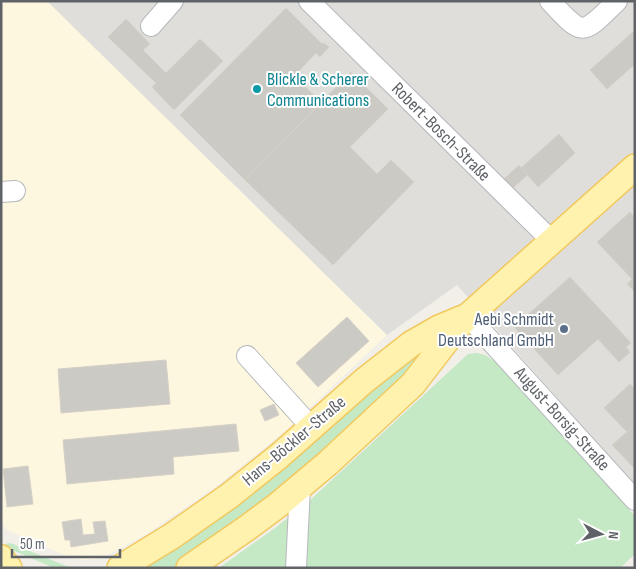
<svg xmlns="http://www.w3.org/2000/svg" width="636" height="569" font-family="'Sofia Sans Condensed',sans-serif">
<rect width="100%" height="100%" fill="#f1efe8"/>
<polygon fill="#fef7e0" points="1,1 47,1 387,335 284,432 218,485 148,533 102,558 86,560 71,558 20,536 6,529 1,523"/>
<polygon fill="#e0deda" points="47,1 635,1 635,485 457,285 387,335"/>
<g fill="#c5e8c5">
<polygon points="434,347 350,434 177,568 133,568 406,353"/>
<polygon points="476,353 485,355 496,362 635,516 635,554 620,568 305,568 307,503 468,354"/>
<polygon points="294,513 291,568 219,568 275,528"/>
<polygon points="8,543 13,544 71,568 54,568 3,546"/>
</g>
<g fill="#cccac5" stroke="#d6d1c6">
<polygon points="286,8 322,44 324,43 329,47 320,57 316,53 294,76 321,102 245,180 180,115"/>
<polygon points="126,19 150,44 143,50 166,73 200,39 223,61 174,110 152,87 156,83 108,37"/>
<polygon points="635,30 635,64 607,89 590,70"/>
<polygon points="351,72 388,109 350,147 377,174 391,160 414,182 333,265 245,180"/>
<polygon points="559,134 575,153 538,187 521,168"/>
<polygon points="519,165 527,175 511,190 502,181"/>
<polygon points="630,212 635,218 635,292 627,284 632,279 597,242"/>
<polygon points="570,277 631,343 626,347 630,352 619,362 598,339 558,375 514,327"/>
<polygon points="347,317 369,341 318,387 296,363"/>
<polygon points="166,360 170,404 61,413 58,369"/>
<polygon points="630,384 635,389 635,425 627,432 604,408"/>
<polygon points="274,404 279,415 265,421 260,410"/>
<polygon points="236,424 239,451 173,457 174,474 67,484 63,440"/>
<polygon points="635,425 635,469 612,445"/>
<polygon points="28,466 33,504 7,507 3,469"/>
<polygon points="81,519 83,535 95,534 93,522 105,521 108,541 71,547 70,540 65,540 62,522"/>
</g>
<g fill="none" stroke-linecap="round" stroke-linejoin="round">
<defs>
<g id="minor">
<polyline points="309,1 552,241"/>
<path d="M 550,1 C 584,38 582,35 617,1"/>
<polyline points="151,26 173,1"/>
<polyline points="1,192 15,191"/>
<polyline points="468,316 635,500"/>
<polyline points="247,356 312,428"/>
<polyline points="296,568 300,487"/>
</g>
<g id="major">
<polyline points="1,558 9,568"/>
<polyline points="120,568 172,536 229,496 279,456 365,380 411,344 439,328 463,318"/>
<polyline points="189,568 247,528 278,505 328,463 413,384 454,331 468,316 635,167"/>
</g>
</defs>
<use href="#minor" stroke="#b5b8bc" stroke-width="22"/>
<use href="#major" stroke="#f2c960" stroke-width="28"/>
<use href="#minor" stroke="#fff" stroke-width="20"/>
<use href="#major" stroke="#fff2af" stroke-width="25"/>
</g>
<circle fill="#0f9aa8" stroke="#fff" stroke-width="2" cx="257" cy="89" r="5"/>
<circle fill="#5c6f8a" stroke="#fff" stroke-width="2" cx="564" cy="329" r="5"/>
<g text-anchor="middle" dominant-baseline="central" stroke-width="4" stroke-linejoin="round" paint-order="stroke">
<g font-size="18" fill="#0d838f" stroke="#fff" text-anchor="start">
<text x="267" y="79">Blickle &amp; Scherer<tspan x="267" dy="21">Communications</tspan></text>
</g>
<g font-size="18" fill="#5f6368" stroke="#fff">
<text transform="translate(441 132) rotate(45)">Robert-Bosch-Straße</text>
<text transform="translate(562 419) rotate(48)">August-Borsig-Straße</text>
<text transform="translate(294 441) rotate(-40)">Hans-Böckler-Straße</text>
</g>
<g font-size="18" fill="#4e5e75" stroke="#fff" text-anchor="end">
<text x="554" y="319">Aebi Schmidt<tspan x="554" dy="21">Deutschland GmbH</tspan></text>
</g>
</g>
<rect width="636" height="569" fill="none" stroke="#5f6368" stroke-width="5"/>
<g transform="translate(601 534) rotate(96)" stroke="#ffffff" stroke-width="4" paint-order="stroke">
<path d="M0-4L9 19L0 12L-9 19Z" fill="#5f6368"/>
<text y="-8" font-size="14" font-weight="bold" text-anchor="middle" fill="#5f6368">N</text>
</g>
<path d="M12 549v8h108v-8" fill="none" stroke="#5f6368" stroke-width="2.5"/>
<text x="20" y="549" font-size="15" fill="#5f6368" stroke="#ffffff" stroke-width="4" paint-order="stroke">50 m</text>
</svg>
